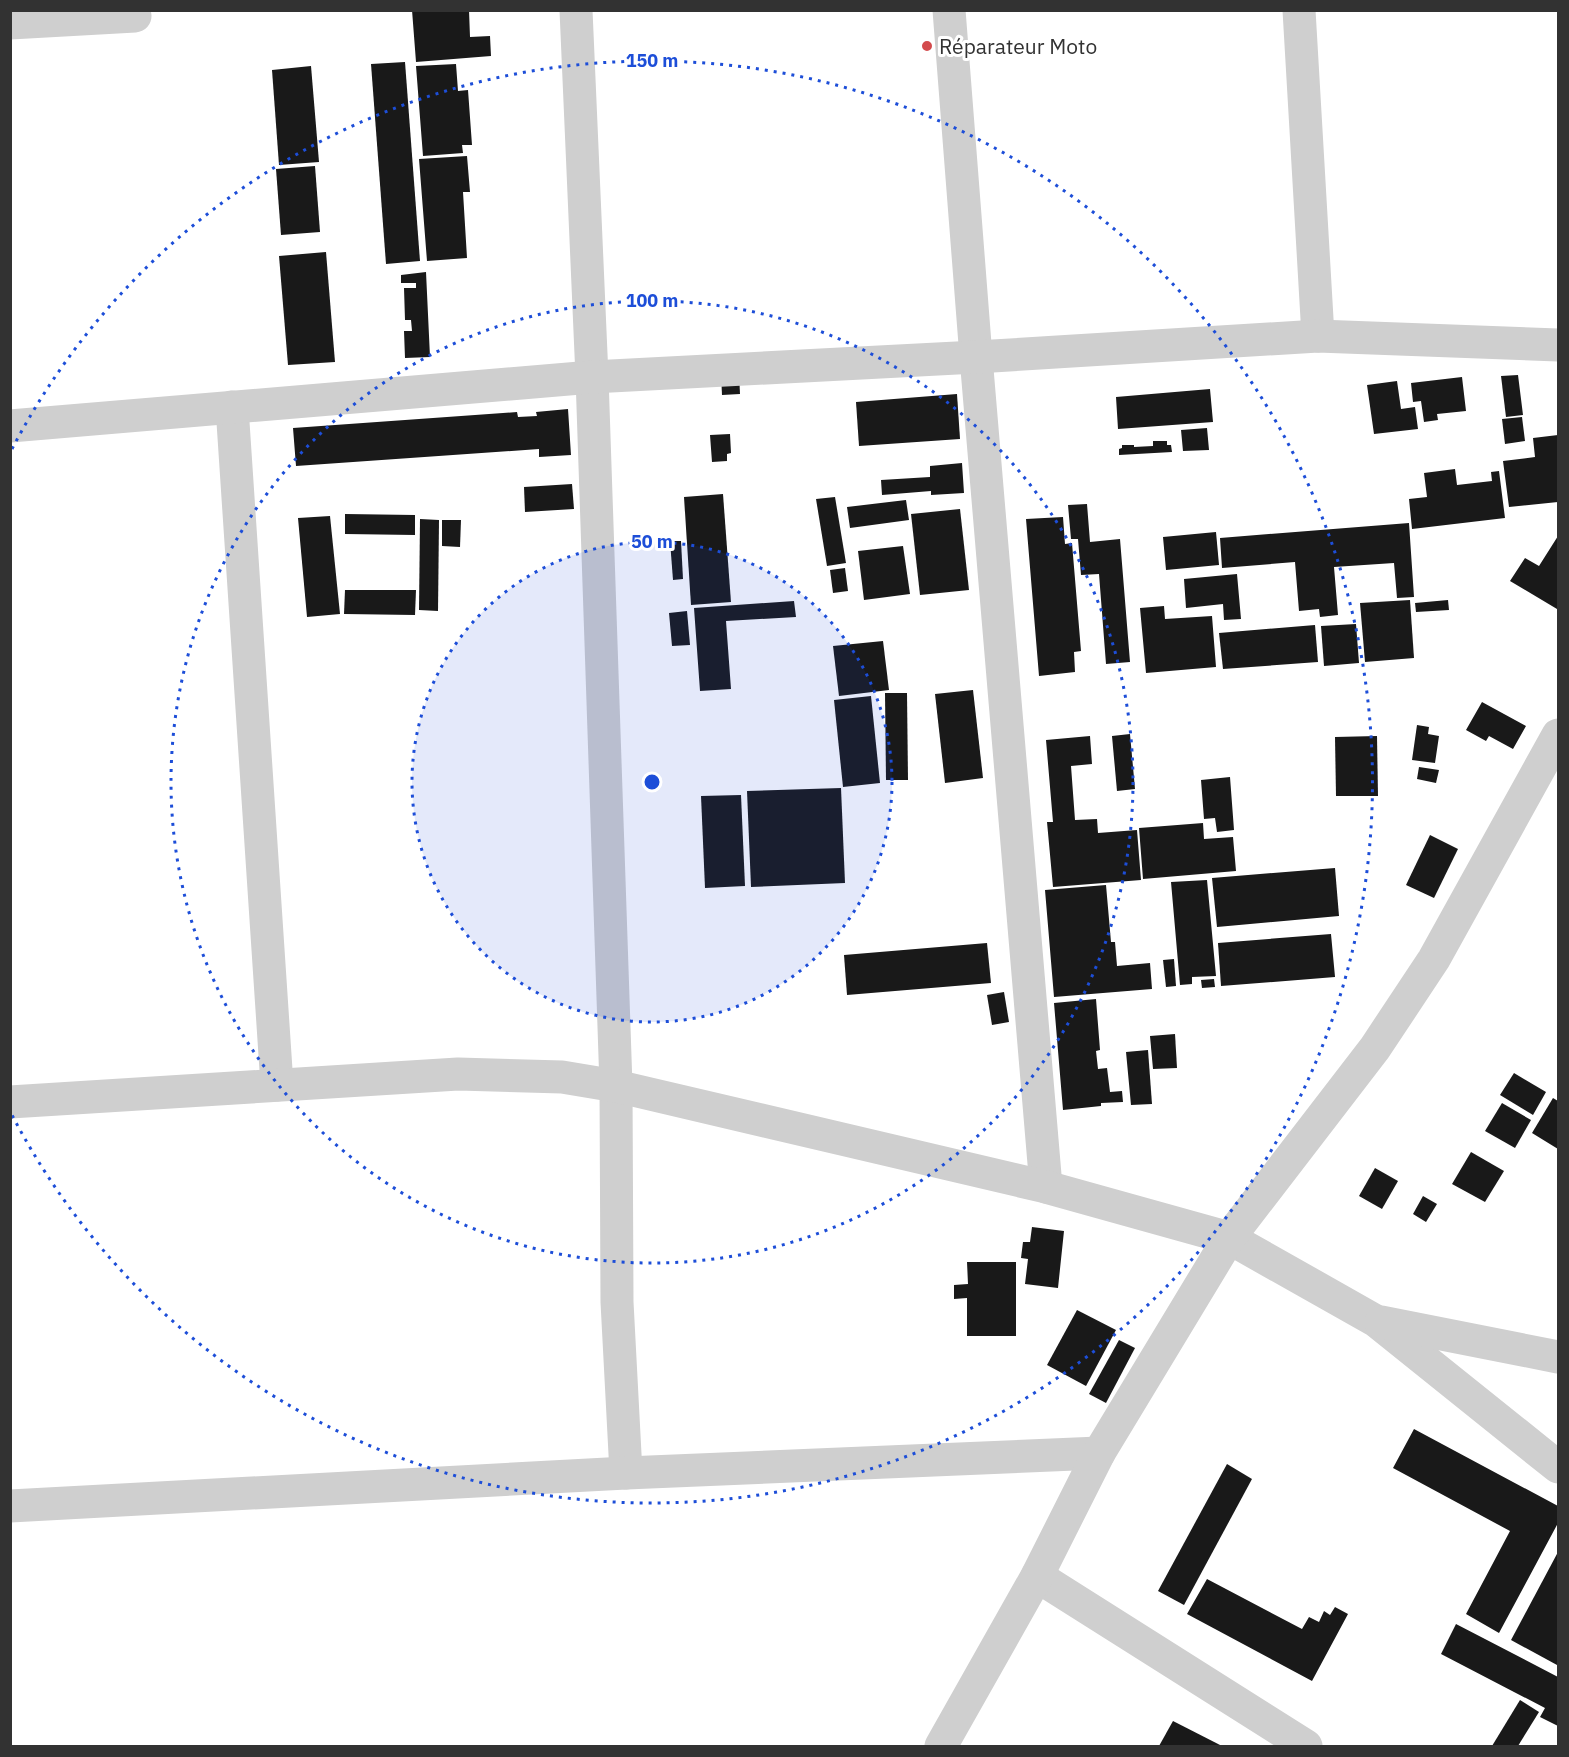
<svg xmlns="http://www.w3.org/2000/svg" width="1569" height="1757" font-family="'IBM Plex Sans',sans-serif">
<rect width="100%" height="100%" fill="#fff"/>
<g fill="#191919">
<polygon points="412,10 469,10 470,37 490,36 491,56 416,62"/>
<polygon points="405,62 420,261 386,264 371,64"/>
<polygon points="456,64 458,91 468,90 472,145 462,145 463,153 423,156 416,66"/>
<polygon points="311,66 319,162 279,165 272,70"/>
<polygon points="467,156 470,192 463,192 467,258 427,261 419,159"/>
<polygon points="315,166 320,232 281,235 276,169"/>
<polygon points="326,252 335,362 288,365 279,256"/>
<polygon points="426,272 430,357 405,358 404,331 412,331 411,320 405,320 404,288 416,288 416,283 401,283 401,275"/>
<polygon points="739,373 740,394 722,395 721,374"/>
<polygon points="1518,375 1523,415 1506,417 1501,376"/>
<polygon points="1462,377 1466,411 1437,414 1438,420 1424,422 1421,401 1413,402 1411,383"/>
<polygon points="1397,381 1401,409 1415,407 1418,429 1374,434 1367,385"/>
<polygon points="1210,389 1213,422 1118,429 1116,397"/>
<polygon points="957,394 960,439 859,446 856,402"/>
<polygon points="568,409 571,455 539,457 539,449 296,466 293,428 517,412 518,417 537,416 536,412"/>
<polygon points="1522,417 1525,441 1505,444 1502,419"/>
<polygon points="1207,428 1209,450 1183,451 1181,430"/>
<polygon points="730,434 731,453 727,454 727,461 712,462 710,435"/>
<polygon points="1558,435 1558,502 1509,507 1503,461 1535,457 1533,438"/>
<polygon points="1153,441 1167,441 1167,445 1171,445 1172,452 1119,455 1119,449 1122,448 1122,445 1134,445 1134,447 1153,446"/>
<polygon points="962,463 964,493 931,495 931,491 882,495 881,480 930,477 930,466"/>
<polygon points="1455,469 1457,485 1492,481 1491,472 1499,471 1505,518 1412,529 1409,499 1427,497 1424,473"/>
<polygon points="572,484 574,509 525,512 524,487"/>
<polygon points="723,494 731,602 691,605 684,497"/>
<polygon points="835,497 846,563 827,566 816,499"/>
<polygon points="906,500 909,520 850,528 847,507"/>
<polygon points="1087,504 1090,542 1120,539 1130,662 1106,664 1099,574 1081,575 1078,539 1071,539 1068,505"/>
<polygon points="960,509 969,590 920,595 911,514"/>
<polygon points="345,514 415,515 415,535 345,534"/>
<polygon points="330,516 340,614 307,617 298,518"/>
<polygon points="1063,517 1065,544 1072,543 1081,651 1074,652 1075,672 1039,676 1026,519"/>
<polygon points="420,519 439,520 438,611 419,610"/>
<polygon points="442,520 461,520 460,547 442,546"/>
<polygon points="1409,523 1414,597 1397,598 1394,563 1334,567 1338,615 1320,617 1319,609 1299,611 1295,562 1222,568 1220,538"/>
<polygon points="1216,532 1219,565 1166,570 1163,537"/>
<polygon points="1558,536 1558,607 1557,609 1510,581 1525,558 1539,566"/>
<polygon points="670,541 681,541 683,579 673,580"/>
<polygon points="903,546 910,594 864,600 858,551"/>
<polygon points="845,568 848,591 833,593 830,570"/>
<polygon points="1237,574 1241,619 1224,620 1223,604 1186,608 1184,579"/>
<polygon points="345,590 416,590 415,615 344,614"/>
<polygon points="1410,600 1414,658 1365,662 1360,603"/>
<polygon points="1448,600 1449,610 1416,612 1415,603"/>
<polygon points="794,601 796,617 726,621 731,689 700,691 694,608"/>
<polygon points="1164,606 1165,619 1212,616 1216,667 1146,673 1140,608"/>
<polygon points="687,611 690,645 672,646 669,613"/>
<polygon points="1356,624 1359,663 1324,666 1321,626"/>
<polygon points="1315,625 1318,662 1223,669 1219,633"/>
<polygon points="883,641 889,690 839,696 833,646"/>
<polygon points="973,690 983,778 945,783 935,694"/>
<polygon points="885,693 907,693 908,780 886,780"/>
<polygon points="871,696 880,783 843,787 834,700"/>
<polygon points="1482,702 1526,726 1513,749 1489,736 1486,741 1466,730"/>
<polygon points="1417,725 1429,727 1428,734 1439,736 1435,763 1412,760"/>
<polygon points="1130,734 1135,789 1117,791 1112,736"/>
<polygon points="1090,736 1092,764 1071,766 1075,820 1097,819 1098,833 1137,830 1141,880 1053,887 1047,822 1053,822 1046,740"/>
<polygon points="1377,736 1378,796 1336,796 1335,737"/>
<polygon points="1419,767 1439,770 1436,783 1417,779"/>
<polygon points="1230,777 1234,830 1217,832 1215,818 1204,819 1201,780"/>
<polygon points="841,788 845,883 751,887 747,791"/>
<polygon points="741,795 745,886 705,888 701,796"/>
<polygon points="1203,823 1204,839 1233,837 1236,871 1143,879 1139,828"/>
<polygon points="1430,835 1458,849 1434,898 1406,885"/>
<polygon points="1335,868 1339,916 1217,927 1212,878"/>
<polygon points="1207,880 1216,976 1192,977 1192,984 1180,985 1171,882"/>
<polygon points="1106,885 1111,942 1115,942 1117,966 1150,963 1152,989 1054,997 1045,890"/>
<polygon points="1331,934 1335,977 1221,986 1218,943"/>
<polygon points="987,943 991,983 847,995 844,955"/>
<polygon points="1174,959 1176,986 1166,987 1163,960"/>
<polygon points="1214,979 1215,987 1202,988 1201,980"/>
<polygon points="1004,992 1009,1022 992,1025 987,995"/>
<polygon points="1096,999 1100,1050 1096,1051 1098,1069 1107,1068 1110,1092 1122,1091 1123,1102 1101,1103 1101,1106 1063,1110 1054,1003"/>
<polygon points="1175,1034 1177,1068 1153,1069 1150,1036"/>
<polygon points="1148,1050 1152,1104 1131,1105 1126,1052"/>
<polygon points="1514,1073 1546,1092 1533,1115 1500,1095"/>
<polygon points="1553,1098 1558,1101 1558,1149 1532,1133"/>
<polygon points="1502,1103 1531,1120 1515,1148 1485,1131"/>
<polygon points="1471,1152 1504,1171 1485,1202 1452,1184"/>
<polygon points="1375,1168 1398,1181 1382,1209 1359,1196"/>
<polygon points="1423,1196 1437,1204 1426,1222 1413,1214"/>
<polygon points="1032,1227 1064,1231 1058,1288 1025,1284 1028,1259 1021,1258 1023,1242 1030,1242"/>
<polygon points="967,1262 1016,1262 1016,1336 967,1336 967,1298 954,1299 954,1285 968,1284"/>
<polygon points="1077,1310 1116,1330 1086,1386 1047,1365"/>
<polygon points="1119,1340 1135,1348 1106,1403 1089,1394"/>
<polygon points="1414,1429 1558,1506 1558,1523 1499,1633 1466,1614 1510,1531 1393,1468"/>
<polygon points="1227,1464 1252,1479 1184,1605 1158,1591"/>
<polygon points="1558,1552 1558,1663 1557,1665 1511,1640"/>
<polygon points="1207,1579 1302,1629 1309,1617 1319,1622 1324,1611 1330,1615 1335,1607 1348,1614 1312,1681 1187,1614"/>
<polygon points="1456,1624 1558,1677 1558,1726 1540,1717 1545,1708 1441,1654"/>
<polygon points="1520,1700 1539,1712 1518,1746 1492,1746"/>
<polygon points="1173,1721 1222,1746 1159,1746"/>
</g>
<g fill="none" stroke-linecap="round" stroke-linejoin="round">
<g stroke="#cfcfcf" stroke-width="33">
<polyline points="576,10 592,377 616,1086 617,1302 626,1473"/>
<polyline points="949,10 976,357 1046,1187"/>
<polyline points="1299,10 1318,336"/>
<polyline points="10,23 135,16"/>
<polyline points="232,407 277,1085"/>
<polyline points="10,426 592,377 976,357 1318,336 1558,345"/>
<polyline points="10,1102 458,1074 562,1077 616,1086 1046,1187 1229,1238 1376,1321 1558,1467"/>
<polyline points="1381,1322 1558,1357"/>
<polyline points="10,1506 626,1473 1099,1453"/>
<polyline points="1037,1576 1306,1746"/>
<polyline points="941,1746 1037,1576 1099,1453 1229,1238 1375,1048 1434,959 1558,735"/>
</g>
</g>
<circle cx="652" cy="782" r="240" fill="#1d4ed8" fill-opacity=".12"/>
<g fill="none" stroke="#1d4ed8" stroke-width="3" stroke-dasharray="3 6">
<circle cx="652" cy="782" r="240"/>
<circle cx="652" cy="782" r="481"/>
<path d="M12 449A721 721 0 1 1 12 1115"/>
</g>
<circle fill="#d34a4c" stroke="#fff" stroke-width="2" cx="927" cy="46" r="6"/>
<g text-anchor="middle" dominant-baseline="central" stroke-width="6" stroke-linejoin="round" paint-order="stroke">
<g font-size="21" fill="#323232" stroke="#fff" text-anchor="start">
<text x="939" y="46">Réparateur Moto</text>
</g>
</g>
<circle cx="652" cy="782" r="9" fill="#1d4ed8" stroke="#fff" stroke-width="3"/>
<g font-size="18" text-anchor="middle" font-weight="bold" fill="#1d4ed8" stroke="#fff" stroke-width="6" stroke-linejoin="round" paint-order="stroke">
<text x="652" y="67">150 m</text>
<text x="652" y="307">100 m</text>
<text x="652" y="548">50 m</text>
</g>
<rect width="1569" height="1757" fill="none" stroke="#323232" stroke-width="24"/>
</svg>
